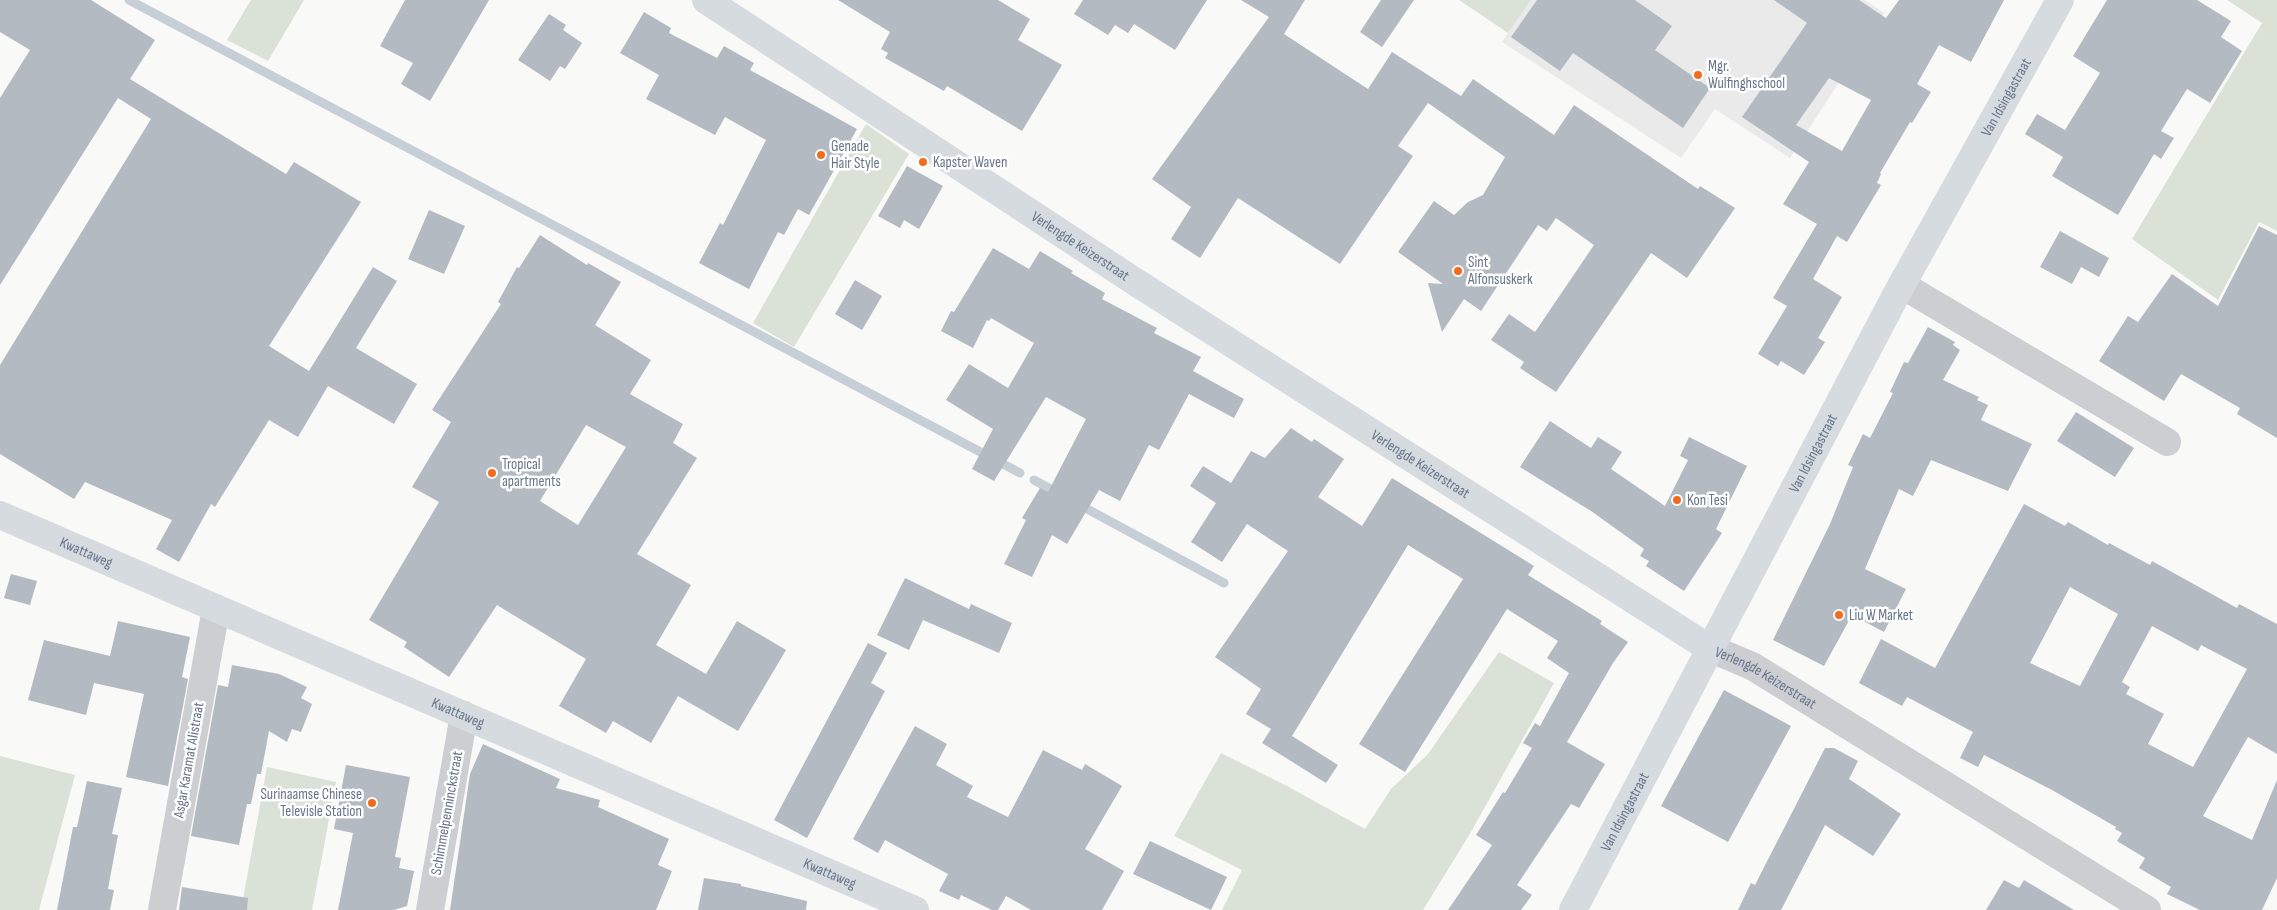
<svg xmlns="http://www.w3.org/2000/svg" width="2277" height="910" font-family="'Sofia Sans Condensed',sans-serif">
<rect width="100%" height="100%" fill="#f9f9f7"/>
<polygon fill="#eaeaea" points="1531,0 1865,0 1884,13 1790,158 1715,109 1681,158 1502,42"/>
<g fill="#dae2d7">
<polygon points="251,0 304,0 268,61 227,40"/>
<polygon points="1459,0 1531,0 1508,33"/>
<polygon points="2227,0 2277,0 2277,231 2259,222 2218,300 2132,239 2262,23"/>
<polygon points="866,124 909,154 794,347 753,323"/>
<polygon points="1499,652 1554,683 1471,832 1423,910 1222,910 1242,870 1174,836 1221,753 1287,786 1365,829 1391,789 1428,754"/>
<polygon points="0,756 75,775 39,910 0,910"/>
<polygon points="267,767 336,782 312,910 241,910"/>
</g>
<g fill="none" stroke-linecap="round" stroke-linejoin="round">
<g stroke="#c5cfd5" stroke-width="9">
<polyline points="129,0 1020,473"/>
<polyline points="1034,480 1060,494"/>
<polyline points="1078,504 1224,583"/>
</g>
</g>
<g fill="#b4bac1" fill-rule="evenodd">
<polygon points="0,0 91,0 155,40 130,79 286,174 294,162 361,202 269,346 309,371 373,267 397,281 356,348 417,384 394,424 328,386 298,437 269,420 215,507 211,504 179,562 156,549 172,520 85,482 74,499 0,454 0,365 151,119 118,98 0,285 0,98 30,50 0,32"/>
<polygon points="405,0 489,0 430,101 401,84 413,63 380,46"/>
<polygon points="838,0 998,0 1030,19 1018,40 1062,65 1022,131 947,86 944,91 885,58 888,53 881,49 890,32"/>
<polygon points="1083,0 1207,0 1175,50 1134,24 1128,33 1115,25 1108,35 1074,14"/>
<polygon points="1241,0 1305,0 1284,34 1368,89 1392,52 1461,96 1473,79 1554,135 1574,105 1698,189 1700,186 1735,208 1687,278 1651,253 1556,392 1520,368 1524,362 1491,340 1509,314 1535,332 1594,245 1556,218 1547,231 1538,225 1481,311 1464,299 1442,332 1428,283 1443,284 1398,252 1434,201 1454,215 1468,202 1483,195 1505,157 1428,103 1398,146 1413,156 1340,264 1238,198 1200,258 1171,239 1191,207 1152,179 1269,17"/>
<polygon points="1381,0 1414,0 1382,47 1360,32"/>
<polygon points="1537,0 1635,0 1672,26 1655,50 1710,88 1683,128 1573,53 1560,71 1511,37"/>
<path d="M 1774,0 L 1859,0 L 1886,18 L 1899,0 L 2004,0 L 1971,62 L 1939,45 L 1917,84 L 1931,92 L 1912,123 L 1910,122 L 1880,173 L 1881,174 L 1877,183 L 1881,185 L 1847,242 L 1837,236 L 1813,279 L 1842,297 L 1818,338 L 1825,342 L 1804,375 L 1781,361 L 1778,366 L 1758,354 L 1787,306 L 1773,298 L 1817,224 L 1783,204 L 1809,162 L 1742,117 L 1807,23 ZM 1829,78 L 1871,100 L 1842,151 L 1796,125 Z"/>
<polygon points="2107,0 2197,0 2231,21 2221,37 2242,51 2210,103 2187,89 2161,131 2174,138 2161,159 2154,154 2118,215 2052,176 2063,157 2025,134 2037,114 2065,130 2100,73 2073,56"/>
<polygon points="644,12 671,28 669,33 717,58 724,46 754,63 750,70 857,129 809,215 798,209 784,235 778,232 749,289 699,263 720,223 723,225 766,140 725,117 715,135 646,99 659,75 620,53"/>
<polygon points="549,14 566,25 563,30 582,43 565,69 560,66 550,81 518,60"/>
<polygon points="907,166 943,186 919,229 904,220 900,228 878,216"/>
<polygon points="429,210 465,226 444,274 408,259"/>
<polygon points="2259,226 2277,235 2277,438 2237,414 2240,408 2181,374 2164,401 2099,361 2128,316 2138,322 2172,274 2218,306"/>
<polygon points="2060,231 2109,258 2099,277 2081,267 2072,284 2040,267"/>
<path d="M 540,235 L 587,265 L 588,263 L 621,282 L 595,325 L 651,360 L 630,394 L 683,424 L 673,443 L 697,458 L 637,554 L 691,585 L 656,645 L 706,674 L 737,621 L 786,650 L 738,731 L 678,696 L 651,743 L 613,721 L 606,733 L 559,706 L 586,659 L 497,605 L 449,677 L 404,647 L 407,642 L 369,620 L 439,502 L 412,487 L 451,422 L 432,410 L 501,304 L 498,302 L 517,267 L 519,268 ZM 586,425 L 626,447 L 578,525 L 540,501 Z"/>
<polygon points="993,248 1029,269 1040,251 1073,271 1071,273 1105,293 1102,299 1157,328 1154,333 1201,357 1193,371 1244,399 1234,418 1189,394 1159,450 1149,445 1120,501 1099,490 1067,544 1052,535 1032,577 1004,564 1026,520 1022,518 1040,488 1048,492 1086,419 1046,397 994,481 972,469 993,429 946,400 969,364 1008,388 1034,343 991,318 989,321 987,320 973,348 941,331 951,311 954,312"/>
<polygon points="855,280 882,296 862,330 835,314"/>
<polygon points="1928,327 1955,342 1953,345 1960,350 1943,380 1979,397 1977,400 1988,405 1981,420 2032,444 2008,491 1931,460 1913,496 1899,489 1865,569 1906,589 1884,632 1852,615 1824,666 1773,640 1830,524 1853,467 1848,465 1863,434 1870,438 1893,393 1890,392 1904,362 1908,363"/>
<polygon points="2076,412 2134,448 2115,477 2057,441"/>
<polygon points="1550,421 1591,448 1598,437 1622,452 1611,469 1665,506 1688,460 1680,456 1689,437 1747,466 1716,529 1722,533 1684,591 1646,566 1649,561 1640,556 1644,549 1591,511 1520,467"/>
<polygon points="1291,428 1312,442 1314,439 1344,459 1318,497 1362,526 1392,478 1534,566 1528,575 1602,621 1600,624 1628,642 1613,663 1567,742 1605,764 1579,808 1571,804 1517,885 1532,895 1521,910 1448,910 1492,845 1476,835 1503,792 1505,793 1532,748 1523,743 1535,723 1540,726 1569,673 1547,658 1558,641 1507,609 1405,772 1359,744 1463,579 1408,545 1292,736 1338,765 1326,783 1262,743 1271,729 1246,714 1261,689 1215,657 1288,551 1247,524 1222,562 1191,542 1216,503 1190,486 1203,466 1231,483 1251,451 1265,458"/>
<path d="M 2024,504 L 2065,526 L 2068,522 L 2108,545 L 2109,543 L 2150,565 L 2152,561 L 2237,608 L 2239,604 L 2277,624 L 2277,754 L 2248,737 L 2203,816 L 2252,840 L 2277,780 L 2277,878 L 2262,910 L 2200,910 L 2167,894 L 2171,887 L 2139,868 L 2145,858 L 2117,841 L 2122,833 L 2115,829 L 2116,827 L 2052,790 L 1984,755 L 1978,767 L 1960,758 L 1973,732 L 1907,697 L 1902,706 L 1859,683 L 1881,639 L 1935,668 ZM 2070,587 L 2118,614 L 2080,686 L 2030,663 ZM 2152,626 L 2198,651 L 2201,645 L 2247,669 L 2193,767 L 2148,744 L 2164,714 L 2126,694 L 2130,687 L 2122,682 Z"/>
<polygon points="11,574 37,581 30,605 4,598"/>
<polygon points="905,578 969,609 971,604 1012,623 999,653 923,620 909,650 877,635"/>
<polygon points="118,621 190,637 182,677 188,679 168,786 126,777 144,694 94,683 86,715 28,700 44,640 110,656"/>
<polygon points="868,643 887,653 871,683 885,691 807,838 774,820"/>
<polygon points="232,665 279,674 307,687 301,698 312,704 301,732 292,729 287,742 269,731 261,774 257,774 251,804 247,804 239,845 191,836 218,685 228,687"/>
<polygon points="1724,690 1791,726 1728,842 1661,806"/>
<polygon points="915,726 947,744 936,765 973,786 967,797 1008,817 1043,750 1082,770 1085,764 1122,786 1085,849 1124,871 1102,910 1031,910 1006,896 998,910 992,910 961,895 959,900 939,891 948,874 885,840 878,853 853,839"/>
<polygon points="483,744 560,779 556,788 600,800 598,807 669,839 658,865 672,871 656,910 450,910 470,774"/>
<polygon points="1825,748 1834,748 1858,761 1849,779 1901,814 1873,856 1825,825 1781,910 1738,910 1751,883 1755,885"/>
<polygon points="346,765 410,777 395,857 401,858 399,868 414,871 407,906 394,910 338,910 353,833 334,829"/>
<polygon points="87,781 122,788 112,834 118,835 108,889 114,890 110,910 57,910 73,827 77,827"/>
<polygon points="1150,841 1227,877 1211,910 1133,874"/>
<polygon points="704,878 741,884 741,886 807,901 806,910 698,910"/>
<polygon points="2004,880 2019,888 2024,880 2074,910 1986,910"/>
<polygon points="182,887 248,898 247,910 179,910"/>
</g>
<g fill="none" stroke-linecap="round" stroke-linejoin="round">
<g stroke="#ccced2" stroke-width="28">
<polyline points="1902,285 2167,442"/>
<path id="s1" d="M 1709,648 L 1752,666 L 2147,910"/>
<polyline points="162,910 216,609"/>
<polyline points="430,910 464,715"/>
</g>
<g stroke="#d6dbe0" stroke-width="28">
<path id="s2" d="M 706,0 L 1134,281 L 1709,648"/>
<path id="s3" d="M 0,515 L 915,910"/>
<path id="s4" d="M 1573,910 L 1896,295 L 2060,0"/>
</g>
</g>
<g fill="#f16c1f" stroke="#fff" stroke-width="2">
<circle cx="1698" cy="75" r="5"/>
<circle cx="821" cy="155" r="5"/>
<circle cx="923" cy="162" r="5"/>
<circle cx="1458" cy="271" r="5"/>
<circle cx="492" cy="473" r="5"/>
<circle cx="1677" cy="500" r="5"/>
<circle cx="1839" cy="615" r="5"/>
<circle cx="372" cy="803" r="5"/>
</g>
<g text-anchor="middle" dominant-baseline="central" stroke-width="5" stroke-linejoin="round" paint-order="stroke">
<g font-size="15" fill="#66758a" stroke="#fff" text-anchor="start">
<text x="1708" y="66">Mgr.<tspan x="1708" dy="17">Wulfinghschool</tspan></text>
<text x="831" y="146">Genade<tspan x="831" dy="17">Hair Style</tspan></text>
<text x="933" y="162">Kapster Waven</text>
<text x="1468" y="262">Sint<tspan x="1468" dy="17">Alfonsuskerk</tspan></text>
<text x="502" y="464">Tropical<tspan x="502" dy="17">apartments</tspan></text>
<text x="1687" y="500">Kon Tesi</text>
<text x="1849" y="615">Liu W Market</text>
<text x="362" y="794" text-anchor="end">Surinaamse Chinese<tspan x="362" dy="17">Televisle Station</tspan></text>
</g>
<g font-size="15" fill="#66758a" stroke="#fff">
<text stroke="none"><textPath href="#s4" startOffset="921">Van Idsingastraat</textPath></text>
<text stroke="none"><textPath href="#s2" startOffset="448">Verlengde Keizerstraat</textPath></text>
<text stroke="none"><textPath href="#s4" startOffset="516">Van Idsingastraat</textPath></text>
<text stroke="none"><textPath href="#s2" startOffset="852">Verlengde Keizerstraat</textPath></text>
<text stroke="none"><textPath href="#s3" startOffset="94">Kwattaweg</textPath></text>
<text stroke="none"><textPath href="#s1" startOffset="64">Verlengde Keizerstraat</textPath></text>
<text stroke="none"><textPath href="#s3" startOffset="499">Kwattaweg</textPath></text>
<text transform="translate(189 760) rotate(-80)">Asgar Karamat Alistraat</text>
<text stroke="none"><textPath href="#s4" startOffset="111">Van Idsingastraat</textPath></text>
<text transform="translate(447 813) rotate(-80)">Schimmelpenninckstraat</text>
<text stroke="none"><textPath href="#s3" startOffset="904">Kwattaweg</textPath></text>
</g>
</g>
</svg>
